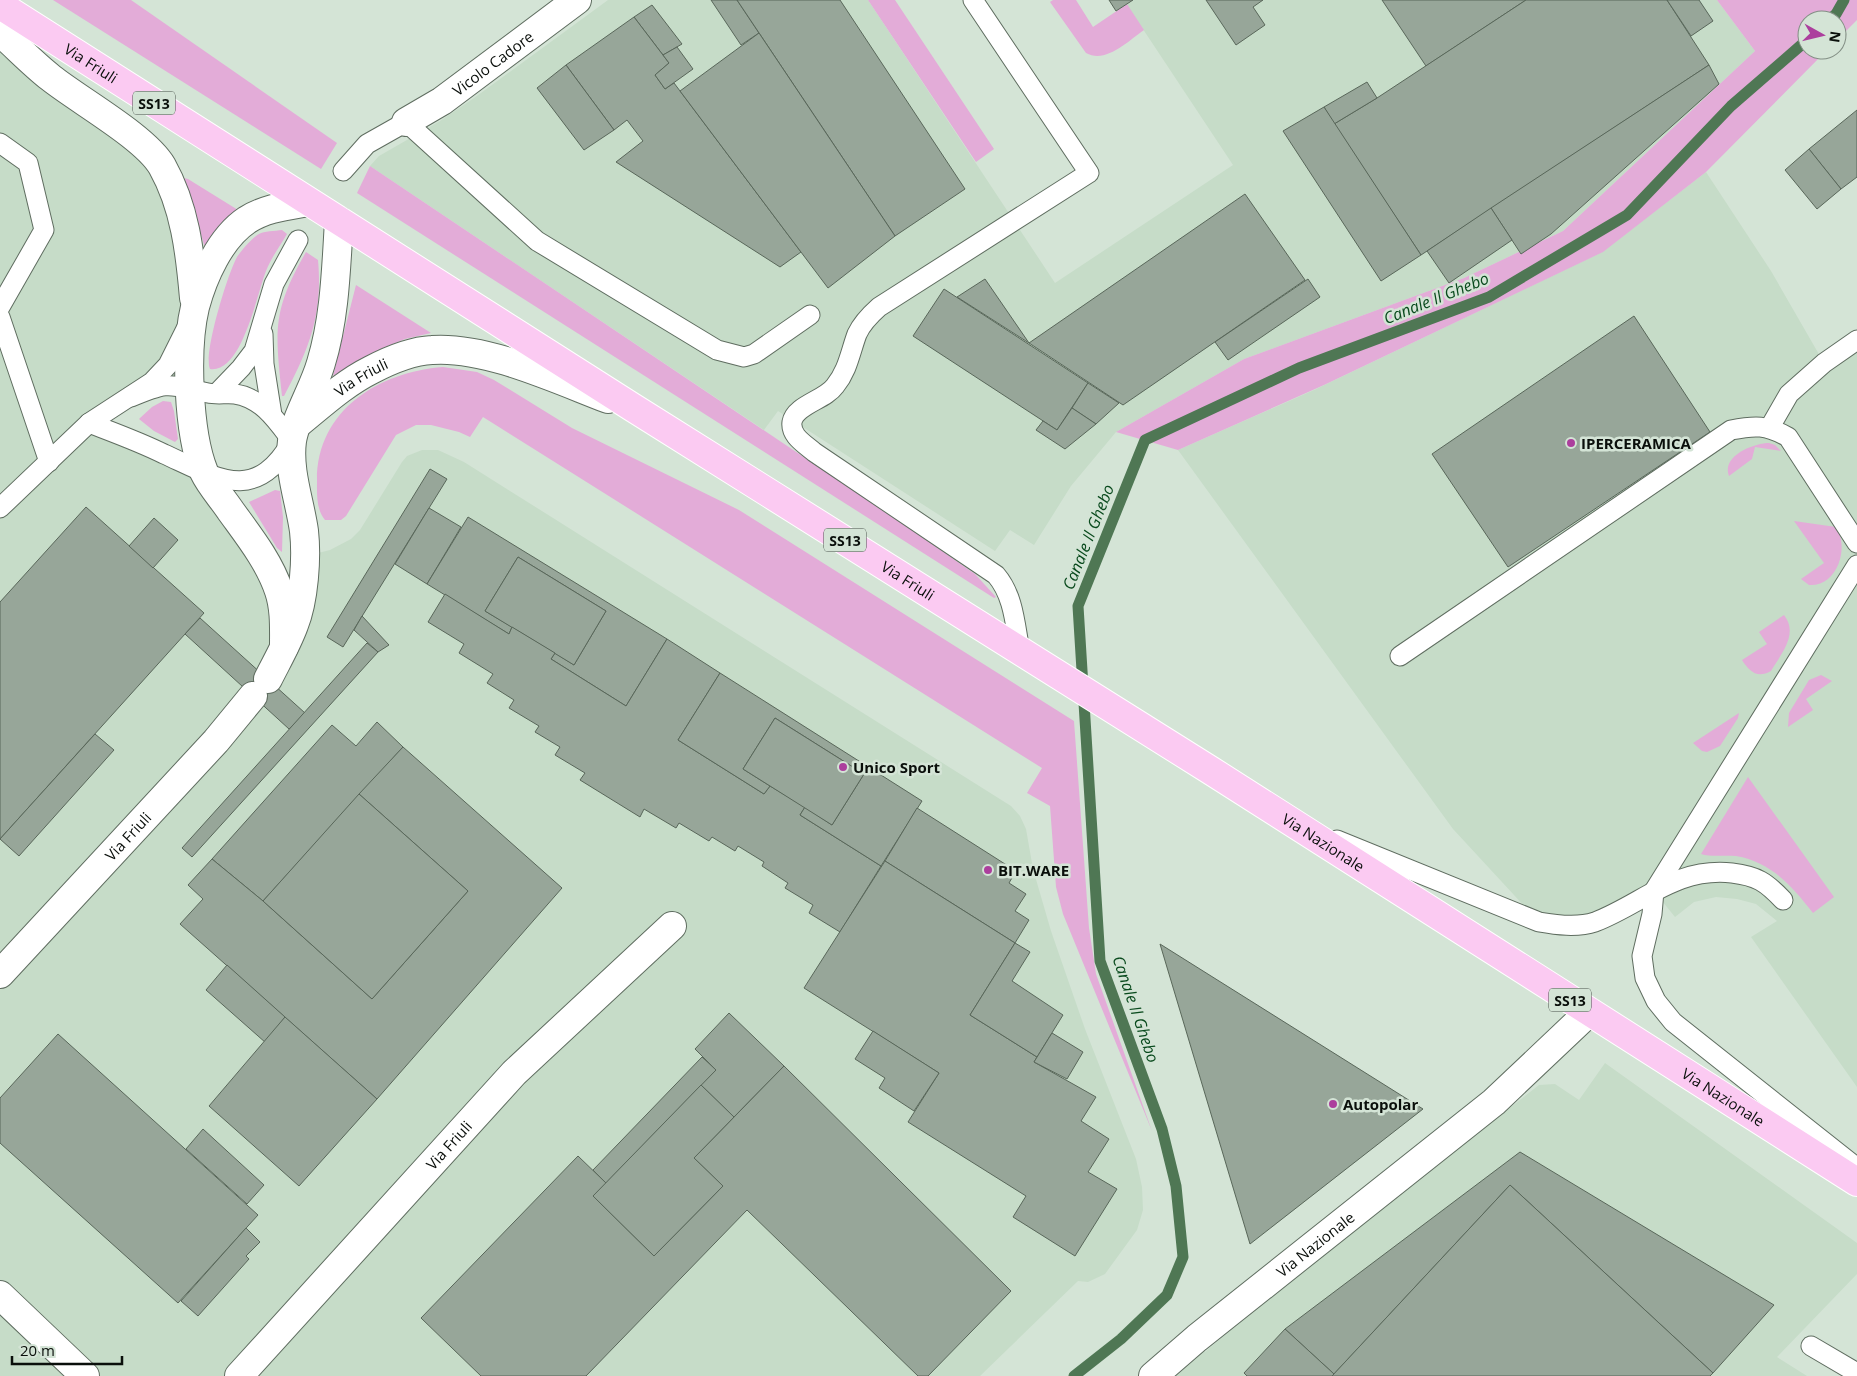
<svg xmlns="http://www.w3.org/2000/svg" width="1857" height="1376" font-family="'Open Sans',sans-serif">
<rect width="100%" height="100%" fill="#d4e4d6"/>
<g fill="#c6dcc8">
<polygon points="608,0 868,0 1055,283 1233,165 1127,5 1116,11 1109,0 1717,0 1755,51 1563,231 1464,278 1244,359 1116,432 1071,486 1034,545 1010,530 995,551 778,411 764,430 370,166 379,156 440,121 474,98"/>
<polygon points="0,32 145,146 189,239 176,384 90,423 192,467 284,616 306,556 330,550 351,539 360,530 402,462 407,456 422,450 438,450 464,462 1011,806 1020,816 1026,829 1033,869 1051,931 1085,1029 1136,1159 1142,1187 1143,1210 1137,1230 1105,1274 1088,1282 1078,1281 980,1376 0,1376"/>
<polygon points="1706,172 1771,271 1824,363 1857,340 1857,1087 1751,937 1777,921 1756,904 1737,899 1716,897 1694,902 1675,917 1654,891 1615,912 1539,922 1453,829 1178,450 1314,390 1602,252"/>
<polygon points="1605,1063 1857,1243 1857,1274 1777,1357 1807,1376 1153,1376 1197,1338 1205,1352 1272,1294 1539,1085 1555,1084 1579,1100"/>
</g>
<g fill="#e3acd8">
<polygon points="53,0 131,0 337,143 321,169"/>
<polygon points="868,0 895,0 994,149 976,162"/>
<path d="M 1053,0 L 1076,0 L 1093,27 L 1127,4 L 1144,30 C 1128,41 1106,64 1086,53 L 1050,2 Z"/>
<polygon points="1717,0 1857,0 1857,20 1837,40 1837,20 1807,20 1807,50 1827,50 1706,172 1603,252 1324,385 1178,450 1116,432 1244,359 1464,278 1563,231 1755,51"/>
<polygon points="370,166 899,521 975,574 996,597 994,598 357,193"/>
<polygon points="184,178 188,179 238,210 205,248"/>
<path d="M 282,230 L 287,234 C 280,246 271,258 266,271 C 257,293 242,374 210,369 C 203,354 228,273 237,257 C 241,251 252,238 259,234 C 264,231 275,231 282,230 Z"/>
<path d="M 306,252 L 318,260 C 323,315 309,349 284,396 L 282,396 C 275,330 272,311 306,252 Z"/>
<polygon points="356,285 431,333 405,339 383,348 333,376"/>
<path d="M 443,367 L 477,372 L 494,380 L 572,428 L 739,510 L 1074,721 L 1089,928 L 1096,974 L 1152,1131 L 1063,914 L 1056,887 L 1050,806 L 1027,793 L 1042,768 L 483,417 L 470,437 L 459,432 L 431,425 L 416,425 L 396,435 L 346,516 L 341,520 L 325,520 C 316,509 317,494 317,480 C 317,410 379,372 443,367 Z"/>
<polygon points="163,401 171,402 174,411 178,439 175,442 154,431 139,419 152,407"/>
<path d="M 1769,443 L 1775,445 L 1781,451 L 1755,447 L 1752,459 L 1729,476 C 1721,456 1754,443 1769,443 Z"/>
<polygon points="275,490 280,491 283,517 282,552 277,548 249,502"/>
<path d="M 1794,521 L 1836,527 C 1850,548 1837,587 1809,585 L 1801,579 L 1824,563 Z"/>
<path d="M 1784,615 C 1799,634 1781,654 1771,671 C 1757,679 1749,671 1742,660 L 1767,644 L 1759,632 Z"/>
<polygon points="1821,675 1832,681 1806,699 1813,710 1788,727 1789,713 1809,680"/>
<polygon points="1739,713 1738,718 1720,746 1707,752 1702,751 1693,743"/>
<path d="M 1748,777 L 1834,897 L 1813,913 C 1792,886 1771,862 1736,856 C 1725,855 1710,857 1701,854 Z"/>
</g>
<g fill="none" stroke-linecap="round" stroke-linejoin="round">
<g stroke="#4f7754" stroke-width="11">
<polyline points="1829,20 1836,14 1844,0"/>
<polyline points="1074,1376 1121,1339 1167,1295 1183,1257 1176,1186 1162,1129 1100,961 1078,606 1145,440 1299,368 1489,297 1627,215 1731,106 1807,40"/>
</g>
</g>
<g fill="#97a699" stroke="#59675a">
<polygon points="711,0 737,0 759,33 741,45"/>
<polygon points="737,0 840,0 965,189 895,236"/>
<polygon points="1109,0 1133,0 1116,11"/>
<polygon points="1206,0 1263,0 1253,7 1265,25 1236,45"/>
<polygon points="1382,0 1526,0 1426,66"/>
<polygon points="1526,0 1667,0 1709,65 1421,255 1334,124 1377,98"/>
<polygon points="1667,0 1699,0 1713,21 1691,36"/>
<polygon points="652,5 682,44 663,55 634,17"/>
<polygon points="634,17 669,63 655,75 665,89 674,83 801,252 780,267 616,162 643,141 627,120 614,130 566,65"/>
<polygon points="759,33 895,236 828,288 680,91"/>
<polygon points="677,47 693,69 665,89 655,75 669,63 663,55"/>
<polygon points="566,65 614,130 584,150 537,88"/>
<polygon points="1709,65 1719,84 1551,234 1521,254 1491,208"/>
<polygon points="1367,82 1377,98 1334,124 1324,107"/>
<polygon points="1324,107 1421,255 1381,281 1283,131"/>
<polygon points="1857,110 1857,177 1841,189 1809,149"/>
<polygon points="1809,149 1841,189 1817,209 1785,170"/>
<polygon points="1245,194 1305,280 1123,405 1029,343"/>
<polygon points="1491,208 1512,240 1449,283 1427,251"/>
<polygon points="985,279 1029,343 957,297"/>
<polygon points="1308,279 1320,297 1228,360 1215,342"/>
<polygon points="944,289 1088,383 1057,430 913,336"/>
<polygon points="1634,316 1710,432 1508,567 1432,454"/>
<polygon points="1088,383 1119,403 1096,424 1072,408"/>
<polygon points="1072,408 1096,424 1065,449 1036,430 1043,421 1057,430"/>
<polygon points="430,469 447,479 343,647 327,637"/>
<polygon points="86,507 204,613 0,839 0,602"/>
<polygon points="429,508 461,527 427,584 395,564"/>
<polygon points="468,517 667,639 626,706 551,659 555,653 574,665 606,611 518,557 485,611 512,627 509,634 427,584"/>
<polygon points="154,518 178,540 153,568 129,546"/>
<polygon points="518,557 606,611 574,665 485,611"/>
<polygon points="445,594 509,634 512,627 555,653 551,659 626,706 667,639 720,673 678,740 764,794 770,786 805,807 800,815 881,866 840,932 809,913 813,905 785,888 788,883 762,866 764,862 738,846 735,851 712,837 709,841 679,823 676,828 644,809 640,817 580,780 585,773 555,755 560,747 535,732 539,726 509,708 514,700 487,683 493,674 459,653 464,644 428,622"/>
<polygon points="362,616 389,645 378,652 354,630"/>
<polygon points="200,618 305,713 289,729 185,634"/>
<polygon points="367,643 378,652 192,857 182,848"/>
<polygon points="720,673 922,801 881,866 800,815 805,807 832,825 864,774 775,718 743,769 770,786 764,794 678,740"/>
<polygon points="775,718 864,774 832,825 743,769"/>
<polygon points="377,722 403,747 263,901 212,859 332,725 356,746"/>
<polygon points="95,734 114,750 19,856 0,839"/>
<polygon points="403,747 562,888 377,1099 180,924 203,899 188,885 212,859 263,901 372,999 468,891 359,794"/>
<polygon points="359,794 468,891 372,999 263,901"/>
<polygon points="917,808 1016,871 1009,883 1026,894 1015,911 1029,920 1015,943 885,861"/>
<polygon points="885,861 1015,943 970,1015 1037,1057 1034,1062 1096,1097 1081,1121 1109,1139 1088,1172 1117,1189 1075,1256 1013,1217 1026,1196 908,1122 939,1073 804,988"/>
<polygon points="1015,943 1030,952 1012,981 1063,1015 1037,1057 970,1015"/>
<polygon points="1160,944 1423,1109 1250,1244"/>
<polygon points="227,965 285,1017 266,1043 206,990"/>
<polygon points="729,1013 784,1066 734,1117 701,1085 716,1070 695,1049"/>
<polygon points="285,1017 377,1099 299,1186 209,1106"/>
<polygon points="873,1031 939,1073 914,1111 879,1088 885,1078 855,1059"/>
<polygon points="1052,1033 1083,1052 1067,1079 1034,1062"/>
<polygon points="58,1034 258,1215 178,1303 0,1143 0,1098"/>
<polygon points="702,1057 716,1070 606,1183 593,1170"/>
<polygon points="784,1066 1011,1291 928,1376 918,1376 747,1210 586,1376 481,1376 421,1318 578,1156 606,1183 593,1196 654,1256 723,1186 694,1158"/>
<polygon points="701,1085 734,1117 694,1158 723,1186 654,1256 593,1196"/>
<polygon points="203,1129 264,1185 247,1204 186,1149"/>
<polygon points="1520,1152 1774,1305 1713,1373 1510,1185 1334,1374 1285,1329"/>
<polygon points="1510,1185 1713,1373 1710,1376 1332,1376"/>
<polygon points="246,1228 260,1242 246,1256 249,1259 198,1316 181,1301"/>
<polygon points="1285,1329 1334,1374 1332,1376 1247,1376 1244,1373"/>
</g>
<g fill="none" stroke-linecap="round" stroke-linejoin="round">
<defs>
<g id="service">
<path d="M 973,0 L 1089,173 L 879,307 C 870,315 862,323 857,334 C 850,353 848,370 835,386 C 825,400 795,405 792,422 C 790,436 805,444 814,452 L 996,575 C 1014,596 1015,625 1020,651"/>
<polyline points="0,143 28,163 44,230 0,307"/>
<polyline points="343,171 367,144 406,122 537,241 717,350 744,357 754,354 810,315"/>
<polyline points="0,317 49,462"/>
<polyline points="263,334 264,364 272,415"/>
<polyline points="217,393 241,368 254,351 274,284 298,240"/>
<path d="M 89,423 C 115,433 140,442 164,454 C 217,478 255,505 292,441 C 277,421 262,398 235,394 C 226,393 217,395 208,393 C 168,385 172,380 131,397"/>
<polyline points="1770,427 1789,394 1824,363 1857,340"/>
<polyline points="0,508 89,423 152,382 168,365 186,329"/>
<polyline points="1857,565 1654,891 1652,914 1642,956 1645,978 1656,1001 1673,1022 1857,1168"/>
<path d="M 1400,656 L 1731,430 C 1756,425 1766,425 1788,437 L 1857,543"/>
<path d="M 1337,840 L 1539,922 C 1556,925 1577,928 1595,922 C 1644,903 1675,867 1732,873 C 1757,876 1766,882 1783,900"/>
<polyline points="1811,1346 1857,1373"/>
</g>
<g id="minor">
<path d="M 0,32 C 17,47 33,64 51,78 C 80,101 145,137 162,166 C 185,207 190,252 194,298"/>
<path id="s1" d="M 406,122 L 442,101 L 577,0"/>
<path id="s2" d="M 300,422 C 322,404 345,383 371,370 C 390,360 411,351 432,350 C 486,346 558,380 608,399"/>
<path d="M 284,647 C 284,628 285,609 279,591 C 269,561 248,535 230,510 C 222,498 210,485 204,472 C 188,433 185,348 195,307 C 203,277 220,238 247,220 C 266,208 286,206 308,202"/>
<path d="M 268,679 C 277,661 287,644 294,625 C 304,600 307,558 304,531 C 300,502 288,471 292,441 C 296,416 314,388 321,363 C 335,317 336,269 339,221"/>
<path id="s3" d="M 0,974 L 216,741 L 253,696"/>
<polyline points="0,1295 85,1376"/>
<path id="s4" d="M 239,1376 L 514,1073 L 672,926"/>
<path id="s5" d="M 1153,1376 L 1197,1338 L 1494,1102 L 1589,1012"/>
</g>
<g id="primary">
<path id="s6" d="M 0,5 L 632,407 L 1210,770 L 1857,1182"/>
</g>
</defs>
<use href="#service" stroke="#5f6d60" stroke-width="21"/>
<use href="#minor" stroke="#5f6d60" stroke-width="30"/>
<use href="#primary" stroke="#fff" stroke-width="30"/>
<use href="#service" stroke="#fff" stroke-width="19"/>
<use href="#minor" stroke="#fff" stroke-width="28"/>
<use href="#primary" stroke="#fbcaf2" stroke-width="28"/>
</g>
<g fill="#ac3f9d" stroke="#d4e4d6" stroke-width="2">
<circle cx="1571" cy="443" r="5"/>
<circle cx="843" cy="767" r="5"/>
<circle cx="988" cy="870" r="5"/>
<circle cx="1333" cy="1104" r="5"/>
</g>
<g text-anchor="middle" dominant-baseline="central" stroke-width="5" stroke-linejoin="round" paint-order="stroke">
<g fill="#d4e4d6" stroke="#474f48" stroke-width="1">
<rect x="133" y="91.5" width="42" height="23" rx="4"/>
<rect x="824" y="528.5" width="42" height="23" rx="4"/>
<rect x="1549" y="988.5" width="42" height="23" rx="4"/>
</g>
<g font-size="14" font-weight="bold" fill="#0a0f0b">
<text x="154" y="103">SS13</text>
<text x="845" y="540">SS13</text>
<text x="1570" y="1000">SS13</text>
</g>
<g font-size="15" fill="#0a0f0b" stroke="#d4e4d6">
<text stroke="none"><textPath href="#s6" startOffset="108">Via Friuli</textPath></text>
<text stroke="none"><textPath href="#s1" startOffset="105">Vicolo Cadore</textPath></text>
<text stroke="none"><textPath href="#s2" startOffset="76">Via Friuli</textPath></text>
<text stroke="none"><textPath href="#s6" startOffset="1075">Via Friuli</textPath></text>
<text stroke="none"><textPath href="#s3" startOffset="188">Via Friuli</textPath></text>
<text stroke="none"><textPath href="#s6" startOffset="1566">Via Nazionale</textPath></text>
<text stroke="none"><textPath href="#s6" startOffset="2040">Via Nazionale</textPath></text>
<text stroke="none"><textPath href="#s4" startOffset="312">Via Friuli</textPath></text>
<text stroke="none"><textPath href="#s5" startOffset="209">Via Nazionale</textPath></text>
</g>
<g font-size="15" font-weight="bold" fill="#0a0f0b" stroke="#d4e4d6" text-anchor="start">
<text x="1581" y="443">IPERCERAMICA</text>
<text x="853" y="767">Unico Sport</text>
<text x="998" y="870">BIT.WARE</text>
<text x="1343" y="1104">Autopolar</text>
</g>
<g font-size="16" font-style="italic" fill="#094a1d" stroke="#d4e4d6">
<text transform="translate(1436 298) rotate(-22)">Canale Il Ghebo</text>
<text transform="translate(1088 537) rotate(-68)">Canale Il Ghebo</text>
<text transform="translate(1136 1009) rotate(71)">Canale Il Ghebo</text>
</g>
</g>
<g transform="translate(1822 35) rotate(98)"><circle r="24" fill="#d4e4d6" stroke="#838f85"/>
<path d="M0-4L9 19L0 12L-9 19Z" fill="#ac3f9d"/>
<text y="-8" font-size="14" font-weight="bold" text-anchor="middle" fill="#0a0f0b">N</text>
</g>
<path d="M12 1356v8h110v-8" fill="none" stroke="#0a0f0b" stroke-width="2.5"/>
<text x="20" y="1356" font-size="15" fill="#0a0f0b" stroke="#d4e4d6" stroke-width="4" paint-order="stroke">20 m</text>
</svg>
